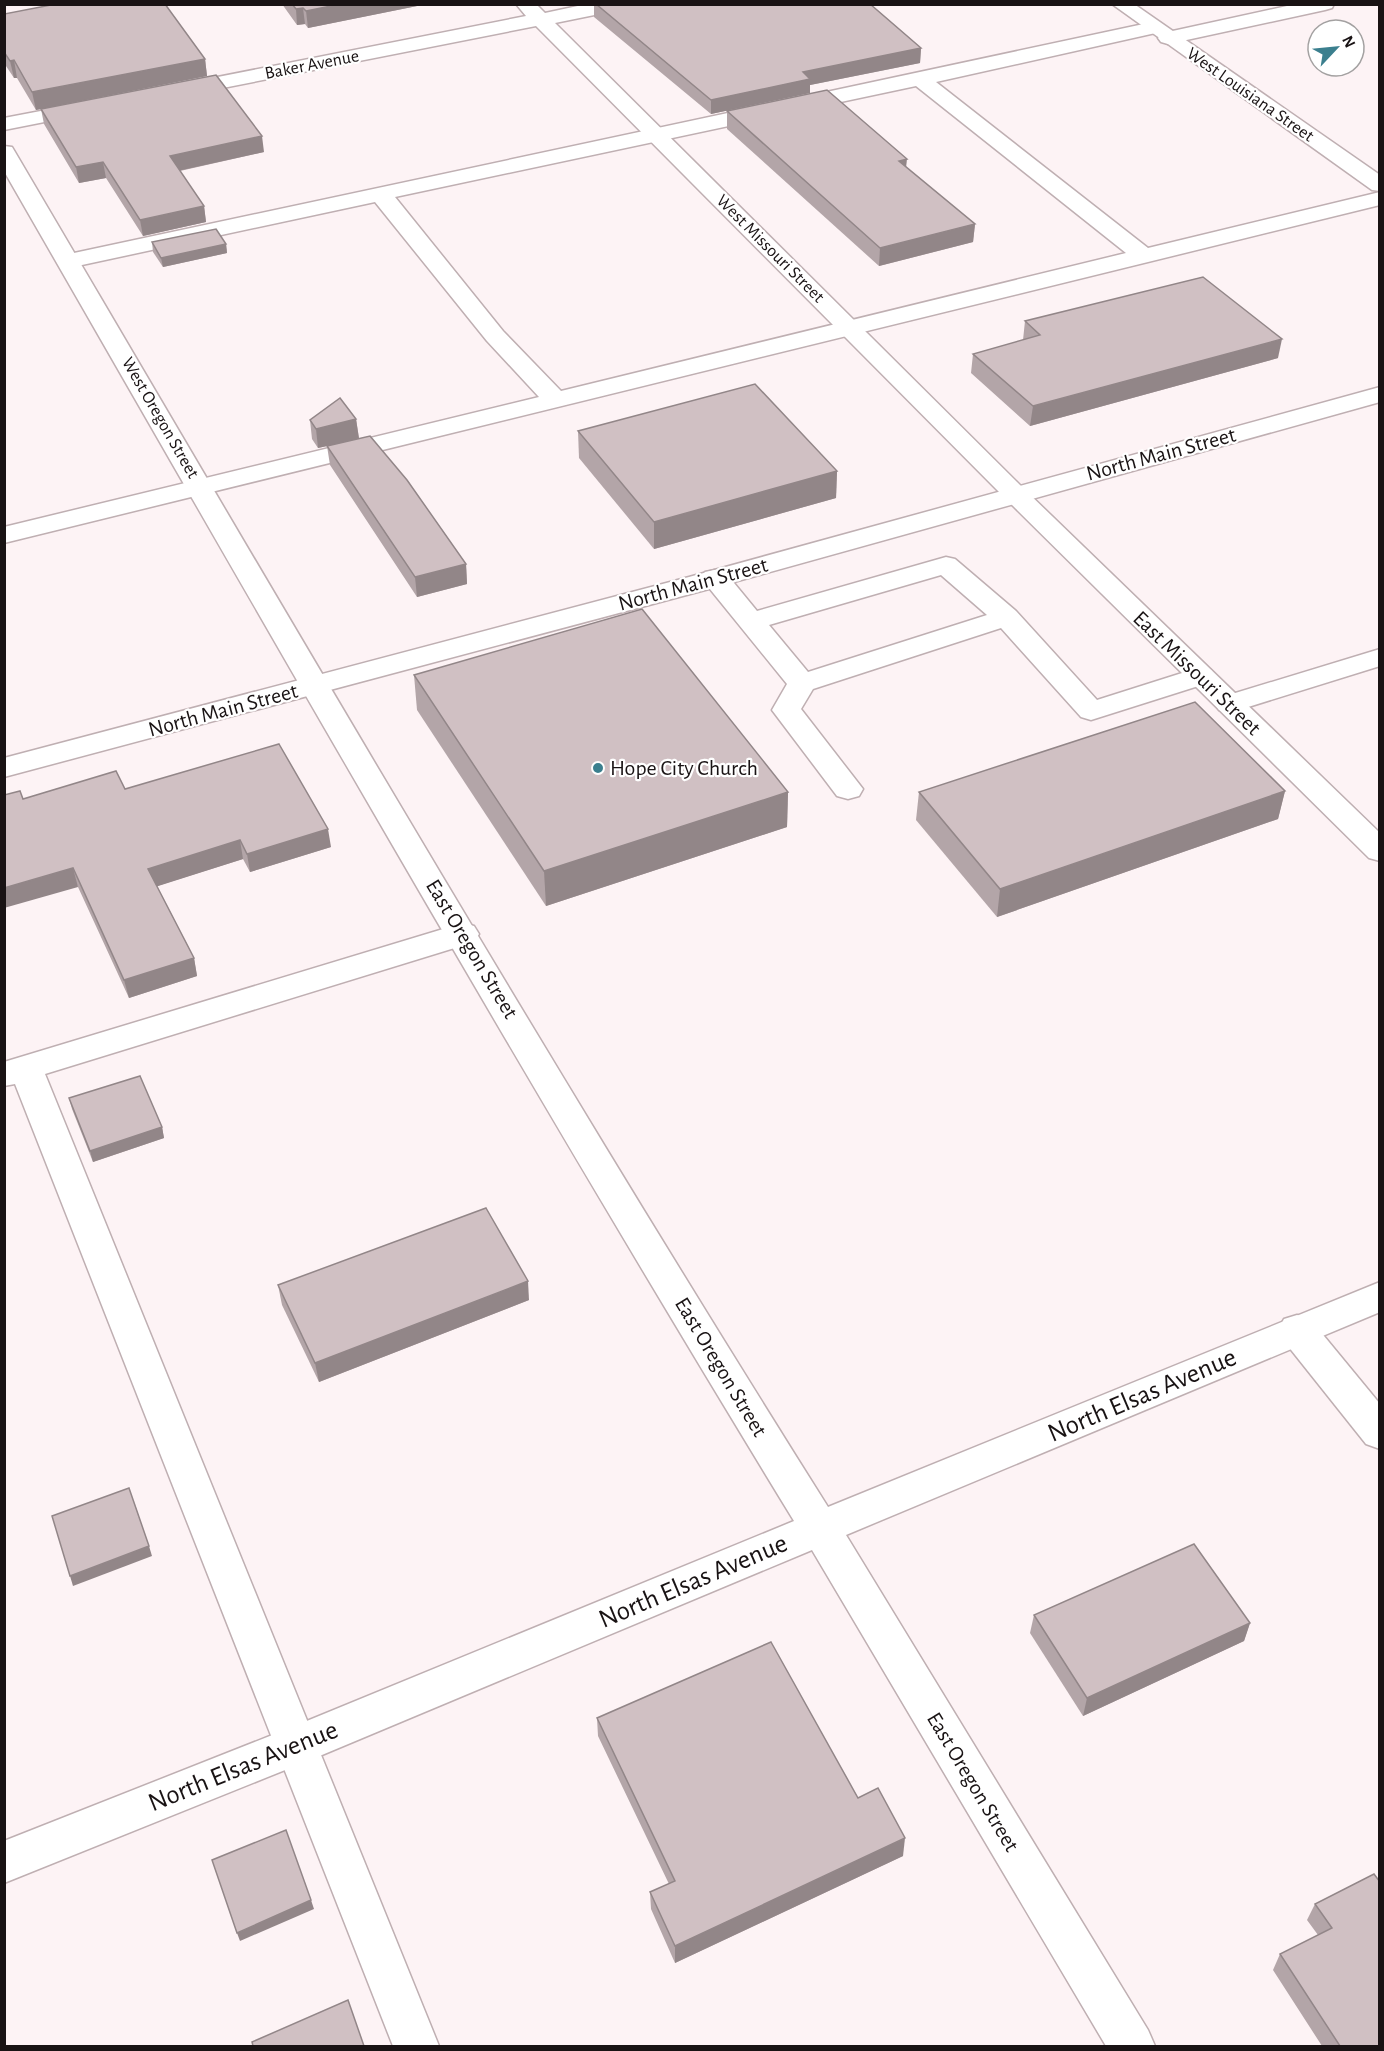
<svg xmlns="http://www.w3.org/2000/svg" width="1384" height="2051" font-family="'Alegreya Sans',sans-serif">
<rect width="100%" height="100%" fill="#fdf3f5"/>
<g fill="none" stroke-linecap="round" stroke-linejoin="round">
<defs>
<g id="service">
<polygon points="1296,4 1334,4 1332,8 1325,10 1168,44 1161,42 1158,38 1161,34 1168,32"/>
<path d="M 1153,22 L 1160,24 L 1163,28 L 1160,32 L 936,82 L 1148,248 L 1380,192 L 1380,205 L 4,543 L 4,527 L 539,397 L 487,341 L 375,202 L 68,268 L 60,266 L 57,261 L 60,256 ZM 916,86 L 1126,253 L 561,391 L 503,331 L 395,197 Z"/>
<path d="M 946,557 L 955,559 L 1016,611 L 1097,700 L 1201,667 L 1211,670 L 1215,676 L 1211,682 L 1091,720 L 1081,717 L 1001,628 L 813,689 L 801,709 L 863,789 L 859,796 L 848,799 L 837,796 L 772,710 L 787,684 L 701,578 L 705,572 L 715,570 L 725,572 L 757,611 ZM 941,575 L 987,615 L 808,672 L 769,625 Z"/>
<polygon points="1380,649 1380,666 1229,713 1219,710 1215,704 1219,698"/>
<polygon points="463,923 474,926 479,934 474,942 45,1074 439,2046 393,2046 15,1084 4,1086 4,1062"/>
<polygon points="1297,1315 1310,1319 1380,1404 1380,1449 1366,1444 1284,1341 1278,1330 1284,1319"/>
</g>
<g id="minor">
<polygon points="516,4 536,4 545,13 587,4 628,4 626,8 619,10 555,23 1024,489 1380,833 1380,861 1369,858 1006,499 536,26 177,97 170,95 167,91 170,87 177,85 526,16"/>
<polygon points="1112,4 1134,4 1380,175 1380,191 1372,190"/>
<polygon points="88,102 95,104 98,108 95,112 4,130 4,118"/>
<path d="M 4,146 L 12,147 L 15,152 C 282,606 547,1061 828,1507 L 1380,1282 L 1380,1312 L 846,1535 L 1148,2030 L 1155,2046 L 1106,2046 L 812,1550 L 310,1760 L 4,1883 L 4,1841 L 280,1732 L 794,1521 C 522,1076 264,623 4,171 Z"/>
</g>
<polygon id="tertiary" points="1380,387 1380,402 709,589 4,777 4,758 689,577"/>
</defs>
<use href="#service" stroke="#bfafb2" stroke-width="3"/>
<use href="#minor" stroke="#bfafb2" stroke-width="3"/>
<use href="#tertiary" stroke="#bfafb2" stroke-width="3"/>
<use href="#service" fill="#fff" fill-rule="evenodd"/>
<use href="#minor" fill="#fff" fill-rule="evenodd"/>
<use href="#tertiary" fill="#fff" fill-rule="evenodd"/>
</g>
<g fill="#b3a5a8">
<polygon points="282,4 427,4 308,28 305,24 297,25"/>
<polygon points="594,4 870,4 921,48 920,63 810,85 810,93 711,114 594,17"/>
<polygon points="4,14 205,59 207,76 36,110 17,78 14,78 4,63"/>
<polygon points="41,109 264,152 180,171 204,206 206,222 143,236 106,178 79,183 44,124"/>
<polygon points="727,111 906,167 975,224 973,242 879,266 727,129"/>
<polygon points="152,242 226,244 227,253 163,267 153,252"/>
<polygon points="1025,321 1278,358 1030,426 971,373 973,354 1023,340"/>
<polygon points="356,419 359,438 466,564 467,584 417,597 330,465 327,446 318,448 312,439 310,420"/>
<polygon points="578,431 837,471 836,498 654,549 579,458"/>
<polygon points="414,675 788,792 787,827 546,906 417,710"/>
<polygon points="125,789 331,847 250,872 243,859 157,886 194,958 197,976 129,998 78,887 23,799"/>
<polygon points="1285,791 1278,819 997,917 916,820 919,792"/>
<polygon points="69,1098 162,1127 164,1138 93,1162 72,1109"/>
<polygon points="278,1285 529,1300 319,1382 282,1305"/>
<polygon points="1034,1615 1250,1623 1244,1641 1083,1716 1030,1633"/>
<polygon points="597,1718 858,1798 903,1856 675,1963 651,1909 650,1892 669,1884 598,1736"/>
<polygon points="1374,1874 1380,2046 1322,2046 1273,1970 1280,1954 1318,1935 1307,1920 1315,1904"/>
</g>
<g fill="#928688">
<polygon points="341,4 427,4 308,28 306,11"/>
<polygon points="303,8 305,24 297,25 296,9"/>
<polygon points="921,48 920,63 810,85 810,93 711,114 711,100 803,72"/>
<polygon points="205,59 207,76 36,110 32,92"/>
<polygon points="14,60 17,78 14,78 10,61"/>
<polygon points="262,136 264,152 173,172 170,156"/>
<polygon points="907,159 905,177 899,161"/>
<polygon points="103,162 106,178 79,183 76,167"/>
<polygon points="204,206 206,222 143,236 140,220"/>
<polygon points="975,224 973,242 879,266 880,248"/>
<polygon points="226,244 227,253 163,267 161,258"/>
<polygon points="1282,339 1278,358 1030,426 1033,406"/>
<polygon points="356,419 359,439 318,448 316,429"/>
<polygon points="837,471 836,498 654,549 654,522"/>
<polygon points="466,564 467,584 417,597 415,577"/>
<polygon points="1285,791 1278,819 997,917 1000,889"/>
<polygon points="788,792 787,827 546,906 544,871"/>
<polygon points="328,829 331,847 250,872 247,854"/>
<polygon points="240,840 243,859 152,888 148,869"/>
<polygon points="73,868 78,887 4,908 4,888"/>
<polygon points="194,958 197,976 129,998 124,980"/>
<polygon points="162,1127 164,1138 93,1162 90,1151"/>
<polygon points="528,1281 529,1300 319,1382 315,1363"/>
<polygon points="149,1546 152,1556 73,1586 70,1576"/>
<polygon points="1250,1623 1244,1641 1083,1716 1087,1698"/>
<polygon points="905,1838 903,1856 675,1963 675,1946"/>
<polygon points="311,1900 314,1909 240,1941 237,1933"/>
</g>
<g fill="#d0c0c3" stroke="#928688" stroke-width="1.5">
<polygon points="56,4 165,4 205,59 32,92 14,60 10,61 4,52 4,14"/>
<polygon points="292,4 341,4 306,11 303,8 296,9"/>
<polygon points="596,4 870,4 921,48 803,72 810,79 711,100"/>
<polygon points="216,75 262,136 170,156 204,206 140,220 103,162 76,167 41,109"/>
<polygon points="827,90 907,159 899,161 975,224 880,248 727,111"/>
<polygon points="216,229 226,244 161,258 152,242"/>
<polygon points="1203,277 1282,339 1033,406 973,354 1040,335 1025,321"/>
<polygon points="755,384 837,471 654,522 578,431"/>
<polygon points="340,398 356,419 316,429 310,420"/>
<polygon points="370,436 407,480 466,564 415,577 327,446"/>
<polygon points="642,609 788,792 544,871 414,675"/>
<polygon points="1195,702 1285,791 1000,889 919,792"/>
<polygon points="279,744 328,829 247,854 240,840 148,869 194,958 124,980 73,868 4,888 4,795 20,791 23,799 116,771 125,789"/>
<polygon points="140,1076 162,1127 90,1151 69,1098"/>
<polygon points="486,1208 528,1281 315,1363 278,1285"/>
<polygon points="129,1488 149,1546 70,1576 52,1516"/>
<polygon points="1194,1544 1250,1623 1087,1698 1034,1615"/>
<polygon points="771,1642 858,1798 878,1788 905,1838 675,1946 650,1892 675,1881 597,1718"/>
<polygon points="286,1830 311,1900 237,1933 212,1860"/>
<polygon points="1374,1874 1380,1882 1380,2046 1340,2046 1280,1954 1332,1928 1315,1904"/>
<polygon points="348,2000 364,2046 253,2046 252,2042"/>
</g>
<circle fill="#3b7f8e" stroke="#fff" stroke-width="2" cx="598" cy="768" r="6"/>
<g text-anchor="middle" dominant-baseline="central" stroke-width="4.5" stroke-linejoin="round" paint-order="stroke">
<g font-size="18" fill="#191314" stroke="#fff">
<text transform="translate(312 65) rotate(-11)">Baker Avenue</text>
<text transform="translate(1250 95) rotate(35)">West Louisiana Street</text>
<text transform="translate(770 249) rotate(45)">West Missouri Street</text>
<text transform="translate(160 418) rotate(60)">West Oregon Street</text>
</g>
<g font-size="22" fill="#191314" stroke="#fff">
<text transform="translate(1161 454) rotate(-15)">North Main Street</text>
<text transform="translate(693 584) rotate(-15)">North Main Street</text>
<text transform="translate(1197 673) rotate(44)">East Missouri Street</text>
<text transform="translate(223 710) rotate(-15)">North Main Street</text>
<text transform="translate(472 949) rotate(59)">East Oregon Street</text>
<text transform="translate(721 1367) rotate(59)">East Oregon Street</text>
<text transform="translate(973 1782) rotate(59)">East Oregon Street</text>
</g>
<g font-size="22" fill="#191314" stroke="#fff" text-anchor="start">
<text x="610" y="768">Hope City Church</text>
</g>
<g font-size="27" fill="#191314" stroke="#fff">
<text transform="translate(1142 1395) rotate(-23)">North Elsas Avenue</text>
<text transform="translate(693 1581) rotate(-23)">North Elsas Avenue</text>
<text transform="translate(243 1766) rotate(-22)">North Elsas Avenue</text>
</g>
</g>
<rect width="1384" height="2051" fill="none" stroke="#191314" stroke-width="12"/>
<g transform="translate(1336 48) rotate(64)"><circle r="28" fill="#ffffff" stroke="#a3a1a1" stroke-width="1.5"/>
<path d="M0-4.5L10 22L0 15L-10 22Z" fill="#3b7f8e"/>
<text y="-9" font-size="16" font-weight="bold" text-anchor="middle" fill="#191314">N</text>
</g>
</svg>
